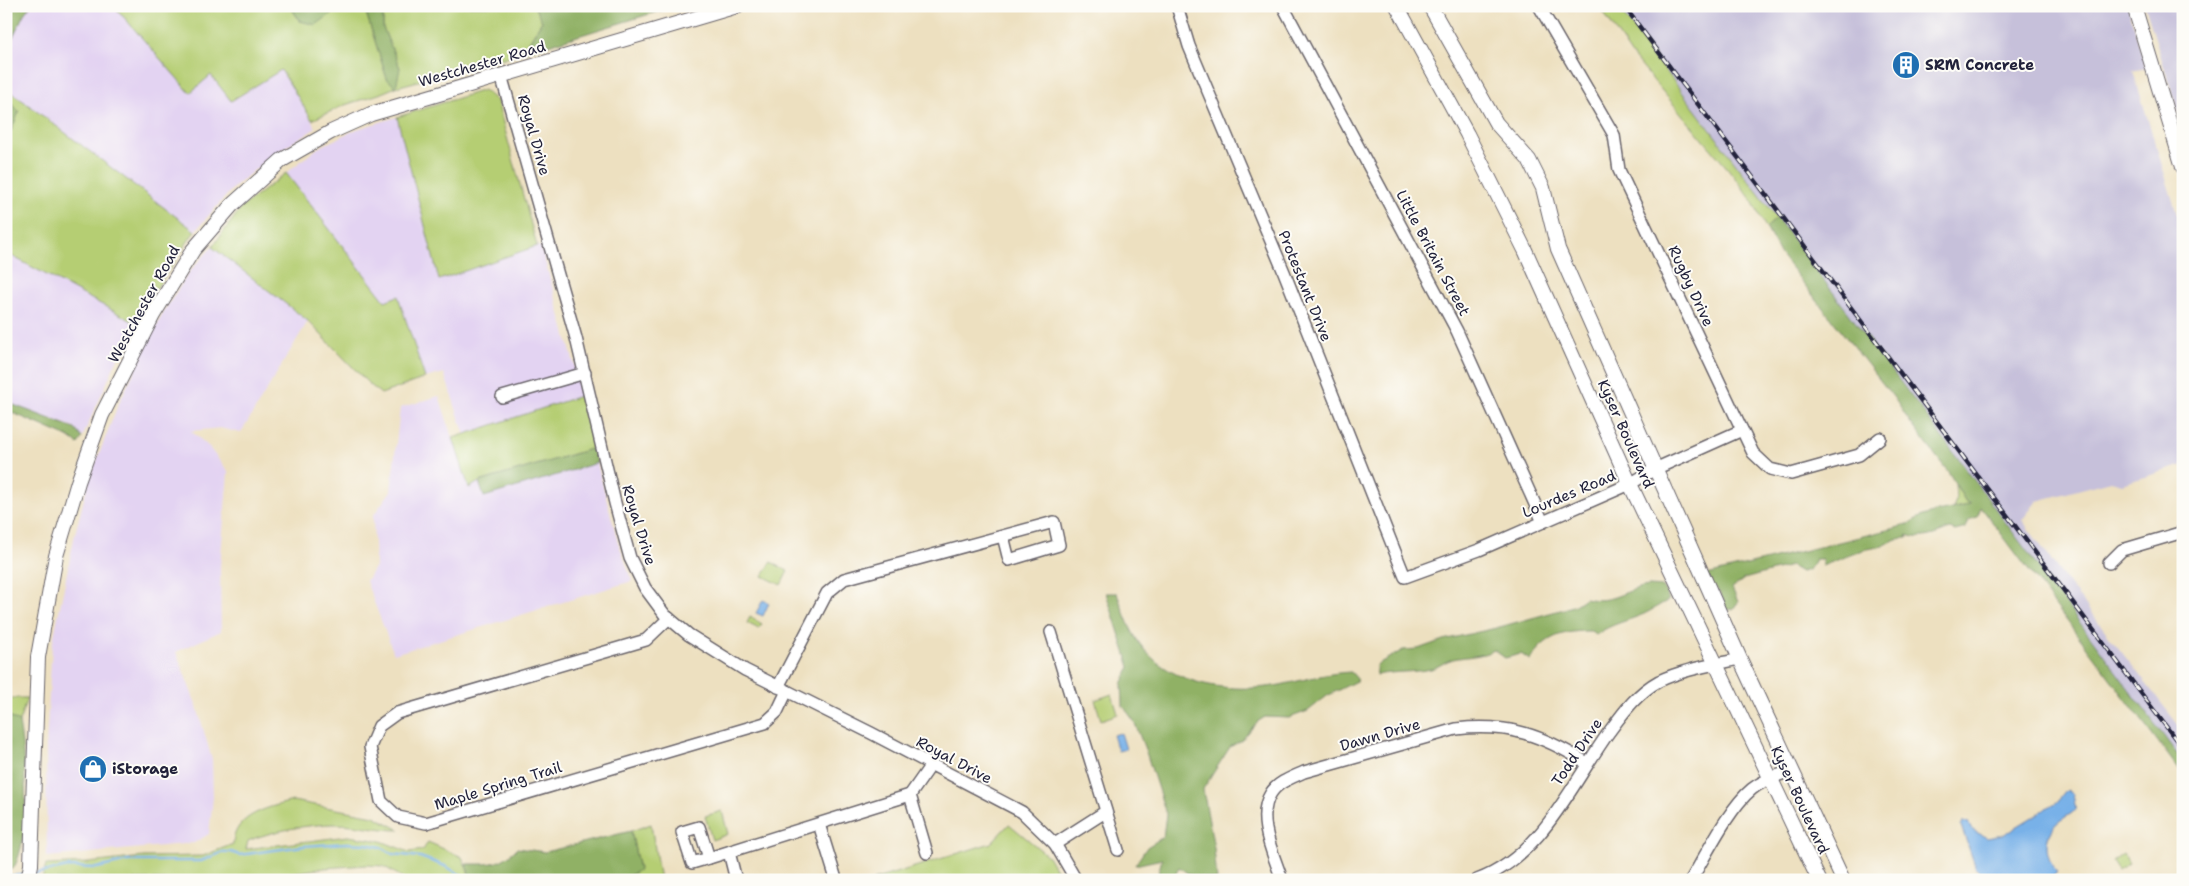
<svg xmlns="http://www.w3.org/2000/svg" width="2189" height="886" font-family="'Shantell Sans',sans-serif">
<rect width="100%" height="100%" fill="#fdfcf7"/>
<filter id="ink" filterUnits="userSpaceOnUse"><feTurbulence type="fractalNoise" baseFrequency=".02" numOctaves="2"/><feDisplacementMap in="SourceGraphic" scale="10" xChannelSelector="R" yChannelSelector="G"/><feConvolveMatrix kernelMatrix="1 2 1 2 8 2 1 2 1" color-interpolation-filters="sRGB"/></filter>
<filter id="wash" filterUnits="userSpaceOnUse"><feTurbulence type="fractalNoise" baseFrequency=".0096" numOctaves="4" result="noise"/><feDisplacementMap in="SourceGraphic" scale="20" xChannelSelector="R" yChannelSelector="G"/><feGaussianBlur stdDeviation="1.12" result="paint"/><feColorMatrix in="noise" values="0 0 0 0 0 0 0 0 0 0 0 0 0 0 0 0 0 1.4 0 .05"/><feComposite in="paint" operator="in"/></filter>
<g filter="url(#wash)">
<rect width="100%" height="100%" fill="#ede0c0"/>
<g fill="#e3d3f2">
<polygon points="30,6 114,6 190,92 210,75 232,101 281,69 316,128 274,154 234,187 195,231 6,88 6,51 24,14"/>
<polygon points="397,117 439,280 537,246 541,247 583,395 465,435 444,373 425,378 398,297 385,301 286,173 318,148 357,129"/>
<polygon points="212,247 308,321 241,433 220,428 191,431 208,446 228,472 220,567 221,631 176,652 197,707 212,760 213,797 209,834 194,843 47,857 46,747 52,646 75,534 89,480 118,405 164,311 190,271"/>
<polygon points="6,253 134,322 82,438 74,427 6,402"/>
<polygon points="439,396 469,487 479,482 484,496 597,463 618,542 632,581 394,654 366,581 375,566 373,516 391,491 400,408"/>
</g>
<g fill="#c6c0da">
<polygon points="1617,6 2128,6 2146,68 2133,71 2183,234 2183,465 2122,484 2111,481 2037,501 2022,520 2071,587 2183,731 2183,762 1963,465"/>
<polygon points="2145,6 2183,6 2183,127"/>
</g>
<g fill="#b5ce73" stroke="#6c7857">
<polygon points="114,6 290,6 300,21 331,14 337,6 364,6 387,79 400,68 383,28 383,6 534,6 542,21 522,53 396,87 379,94 345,105 312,120 281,70 231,101 211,75 190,93"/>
<polygon points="1599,6 1617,6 1777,218 1766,228 1751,199 1729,170 1631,54"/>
<polygon points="6,88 195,231 134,322 6,253 6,142 19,112 6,96"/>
<polygon points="484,90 497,101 537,246 439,280 397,117"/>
<polygon points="286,173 385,301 398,296 425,378 381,394 368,383 308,321 212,247 242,207"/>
<polygon points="583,395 594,448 479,482 469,488 453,438"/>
<polygon points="1955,484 1966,502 1971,504 1953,508 1956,500"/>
<polygon points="771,562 788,571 781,585 763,576"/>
<polygon points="750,617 762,624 759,629 747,623"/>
<polygon points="1112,694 1118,714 1101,720 1095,700"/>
<polygon points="6,698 27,698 19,722 6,715"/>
<path d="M 293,801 L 374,816 L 400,830 C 379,830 357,824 335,824 C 311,824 270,831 248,841 L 246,849 L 348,836 L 381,841 L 409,852 L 423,850 L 428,842 L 462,857 L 469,874 L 480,880 L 407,880 L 383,866 L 367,865 L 324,868 L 246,880 L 42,880 L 46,865 L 88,863 L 144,857 L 203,856 L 233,844 C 234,814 270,807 293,801 Z"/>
<polygon points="722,811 728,834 712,840 705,816"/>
<polygon points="651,824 660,880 622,880 639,869 631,831"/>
<polygon points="1009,824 1048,856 1062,880 873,880 991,843"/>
<polygon points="2123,854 2129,863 2118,871 2112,862"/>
</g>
<g fill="#90b165" stroke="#596a50">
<polygon points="6,6 30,6 24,14 6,51"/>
<polygon points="290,6 337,6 331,14 316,25 300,21"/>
<polygon points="364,6 383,6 383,28 400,68 396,87 387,79"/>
<polygon points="534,6 676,6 522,53 542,21"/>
<polygon points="6,96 19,112 6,142"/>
<path d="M 1777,218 L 1963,465 L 2183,762 L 2183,775 L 1981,507 L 1977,517 L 1969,520 L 1966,528 L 1955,531 L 1950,529 C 1937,534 1921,541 1907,535 L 1908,538 L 1896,539 L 1883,546 L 1863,550 L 1822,566 L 1823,559 L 1815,559 L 1809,570 L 1801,572 L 1791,566 L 1744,579 L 1732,588 L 1738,602 L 1733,609 L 1726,610 C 1723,592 1714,589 1707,575 L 1907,525 C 1926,510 1948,512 1970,504 L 1966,502 L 1949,473 L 1912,425 L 1894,398 L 1781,255 L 1766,228 Z"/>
<polygon points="6,402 74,428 82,438 78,444 68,437 6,410"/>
<polygon points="594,448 597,463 484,497 479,482"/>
<path d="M 1649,586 L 1663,587 L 1669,600 C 1660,604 1653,610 1644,614 C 1628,621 1610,624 1596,635 L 1591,631 C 1563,631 1545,636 1530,660 L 1521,654 L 1505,658 L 1494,650 C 1481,657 1467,656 1453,659 C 1445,661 1439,667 1431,669 C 1413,673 1395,671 1377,675 L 1376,665 L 1403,650 L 1418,649 L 1443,640 L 1496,628 L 1564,609 L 1575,605 L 1585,598 C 1613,605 1624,589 1649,586 Z"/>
<path d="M 1106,593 L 1117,593 C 1122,608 1128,625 1136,638 C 1165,686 1230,694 1280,685 C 1304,680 1326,673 1351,672 L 1358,680 L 1327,696 L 1308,711 L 1289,718 L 1265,717 L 1257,722 L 1242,740 L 1230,747 L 1203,789 L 1214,848 L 1217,880 L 1190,875 L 1179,867 L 1173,880 L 1154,880 L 1157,878 L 1162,859 L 1135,865 L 1147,847 L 1163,837 L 1166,814 L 1146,752 L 1134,721 L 1123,706 L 1122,684 L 1130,667 Z"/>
<path d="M 6,715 L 19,722 C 25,758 32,839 13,869 L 6,869 Z"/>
<path d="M 631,831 L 639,870 L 622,880 L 480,880 L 469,874 L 466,864 C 489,864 500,866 517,848 L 545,852 Z"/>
</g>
<g fill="#78b1e8" stroke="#4d6a92">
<polygon points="763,600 769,603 763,616 756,613"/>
<polygon points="1121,733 1126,749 1118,751 1113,735"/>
<path d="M 2067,790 L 2073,794 L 2076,810 C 2070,815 2061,819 2056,824 C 2042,839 2046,857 2057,872 L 2052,878 L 2045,880 L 1986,879 L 1976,868 L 1961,826 L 1963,822 L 1968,822 L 1971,829 L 1987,838 L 2003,835 L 2057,802 Z"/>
</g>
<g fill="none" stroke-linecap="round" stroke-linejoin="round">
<g stroke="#78b1e8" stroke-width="2.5">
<polyline points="34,874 68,867 97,868 128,861 201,861 223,852 231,852 239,855 304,846 346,843 366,844 381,847 393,854 420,857 445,866 470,880"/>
<polyline points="6,876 23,875"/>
</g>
</g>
</g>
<g filter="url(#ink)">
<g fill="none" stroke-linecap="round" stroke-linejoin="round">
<defs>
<g id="minor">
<polyline points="1177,6 1189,46 1284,272 1405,577 1479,550 1630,484 1655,469 1742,430"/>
<polyline points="1283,6 1457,331 1543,522"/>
<polyline points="1539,6 1614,135 1619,170 1753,453 1770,469 1791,474 1859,455 1880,438"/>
<polyline points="501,75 576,338 615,503 630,558 645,588 665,615 689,635 745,670 871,733 1022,812 1055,844 1076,880"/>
<polyline points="502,397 585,373"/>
<polyline points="2109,563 2122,550 2183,532"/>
<polyline points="669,618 646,640 397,713 379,726 370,747 381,801 398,817 426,823 765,723 777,712 787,691"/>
<polyline points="1051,632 1118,850"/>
<polyline points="778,687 827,593 844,579 1054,522 1059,545 1009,560 1003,536"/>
<polyline points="819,824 836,879"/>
<polygon points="699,827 709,858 692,863 682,832"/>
<polyline points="1055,844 1105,812"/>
<polyline points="729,852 736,880"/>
<polyline points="927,853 910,795 931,765"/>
<polyline points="709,858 910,795"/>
<path d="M 1282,880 C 1274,855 1255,818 1271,793 C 1278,782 1293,777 1304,772 L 1456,729 C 1509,723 1542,735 1587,763"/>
<path d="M 1477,880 C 1541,857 1571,785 1609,732 C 1623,713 1637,693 1659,681 C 1684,669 1713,665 1740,659"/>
<path d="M 1691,880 C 1707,853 1729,808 1752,789 C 1763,780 1778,775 1791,771"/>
</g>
<g id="tertiary">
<polyline points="1397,6 1467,134 1525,250 1630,484 1819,880"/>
<polyline points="1430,6 1496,123 1529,160 1543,188 1558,249 1740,659 1843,880"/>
<polyline points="2134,6 2183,167"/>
<polyline points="28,880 31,865 38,657 56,556 78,482 102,415 153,315 193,250 232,205 282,160 331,132 371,114 737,6"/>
</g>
</defs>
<use href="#minor" stroke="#69646a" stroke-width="14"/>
<use href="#tertiary" stroke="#69646a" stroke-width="16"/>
<use href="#minor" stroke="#fff" stroke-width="11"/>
<use href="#tertiary" stroke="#fff" stroke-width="14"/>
<defs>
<polyline id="rail" points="1624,6 2183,749"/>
</defs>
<use href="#rail" stroke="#22223b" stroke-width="4.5"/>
<use href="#rail" stroke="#fdfcf7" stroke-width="2.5" stroke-dasharray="8" stroke-linecap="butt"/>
</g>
</g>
<defs>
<symbol id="building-disc" viewBox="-11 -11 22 22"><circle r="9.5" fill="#1f6fb2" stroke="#fdfcf7"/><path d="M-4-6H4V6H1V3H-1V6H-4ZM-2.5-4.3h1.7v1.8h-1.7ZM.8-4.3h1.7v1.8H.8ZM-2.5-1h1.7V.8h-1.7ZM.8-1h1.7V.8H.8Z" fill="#fff"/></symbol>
<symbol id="shop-disc" viewBox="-11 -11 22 22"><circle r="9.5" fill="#1f6fb2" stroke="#fdfcf7"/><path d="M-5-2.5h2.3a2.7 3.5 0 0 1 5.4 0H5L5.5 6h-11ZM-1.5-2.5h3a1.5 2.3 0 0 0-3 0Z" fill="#fff"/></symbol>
</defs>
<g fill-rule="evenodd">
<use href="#building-disc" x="1890" y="49" width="32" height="32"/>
<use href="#shop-disc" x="77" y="753" width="32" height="32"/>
</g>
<g text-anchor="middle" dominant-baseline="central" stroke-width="4" stroke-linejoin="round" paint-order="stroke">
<g font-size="15" fill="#22223b" stroke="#fdfcf7">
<text transform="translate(482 64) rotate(-16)">Westchester Road</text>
<text transform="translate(534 135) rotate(74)">Royal Drive</text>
<text transform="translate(1433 253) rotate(62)">Little Britain Street</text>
<text transform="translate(1305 286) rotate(68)">Protestant Drive</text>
<text transform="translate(1691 286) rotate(65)">Rugby Drive</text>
<text transform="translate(144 304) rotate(-61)">Westchester Road</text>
<text transform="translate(1626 434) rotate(66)">Kyser Boulevard</text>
<text transform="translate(1569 494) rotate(-23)">Lourdes Road</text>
<text transform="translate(639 525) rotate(73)">Royal Drive</text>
<text transform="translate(1380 735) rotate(-16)">Dawn Drive</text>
<text transform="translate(1577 752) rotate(-56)">Todd Drive</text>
<text transform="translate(954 760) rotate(28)">Royal Drive</text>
<text transform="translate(498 786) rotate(-17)">Maple Spring Trail</text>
<text transform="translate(1800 800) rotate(65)">Kyser Boulevard</text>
</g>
<g font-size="15" font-weight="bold" fill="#22223b" stroke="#fdfcf7" text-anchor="start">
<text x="1925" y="65">SRM Concrete</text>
<text x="112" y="769">iStorage</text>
</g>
</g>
<rect width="2189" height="886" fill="none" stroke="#fdfcf7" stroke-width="25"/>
</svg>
